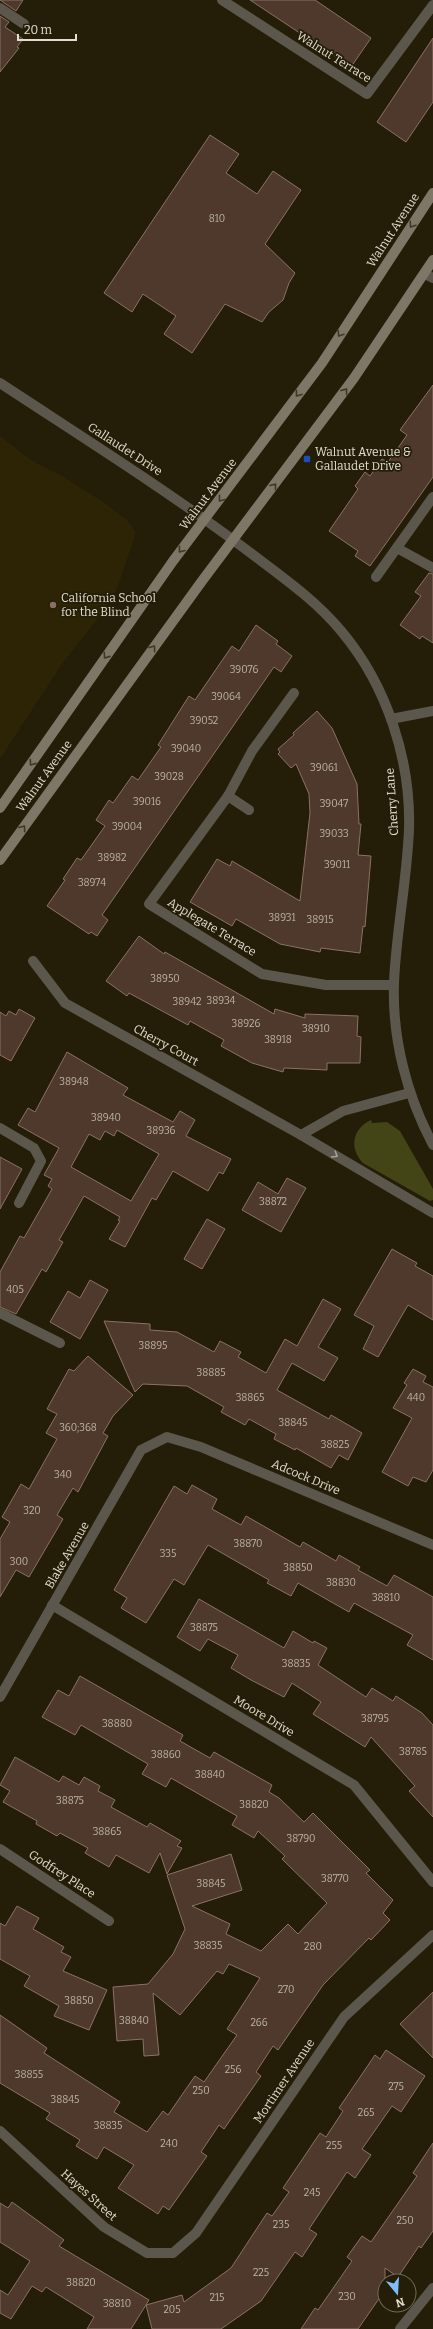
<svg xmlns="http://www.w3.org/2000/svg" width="433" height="2329" font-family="Bitter,serif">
<rect width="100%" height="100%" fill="#241d07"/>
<polygon fill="#2d2405" points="0,436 31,460 62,476 103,502 127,520 136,533 117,589 96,621 62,664 0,759"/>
<path fill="#434516" d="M 371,1120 L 372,1123 L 387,1122 L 400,1131 L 433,1189 L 433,1200 L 430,1201 L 363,1163 C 349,1148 352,1129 371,1120 Z"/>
<g fill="#4e392c" stroke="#8a7264" fill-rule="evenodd">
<polygon points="0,0 23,0 16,11"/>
<polygon points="250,0 315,0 371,38 351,67"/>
<polygon points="0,16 9,22 5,27 23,39 17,47 19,48 0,72"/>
<polygon points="433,38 433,102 406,142 377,122"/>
<polygon points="210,135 239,154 226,173 257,194 273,171 301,190 265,244 295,273 289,283 283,300 269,312 262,322 225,304 192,353 164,334 176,316 143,294 132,312 104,293"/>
<polygon points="433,385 433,477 370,566 355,556 358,551 329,531 358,489 355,486 365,472 370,476 382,459 388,462 407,435 400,430"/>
<polygon points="429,573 433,574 433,643 422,636 420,639 400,625 421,596 415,592"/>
<polygon points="256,625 278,641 276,644 292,656 281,672 274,667 102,915 108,920 97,936 91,932 89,934 47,906 65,880 63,879 77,858 81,860 105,826 96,820 109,800 113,803 132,776 138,780 161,747 158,745 189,696 195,700 232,646 239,651"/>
<polygon points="317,711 332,728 357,784 359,824 361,824 358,855 371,856 365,927 363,926 360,953 321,948 320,952 280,944 236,919 232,926 190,902 217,859 230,866 232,861 300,901 310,813 309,794 296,764 291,768 278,754 280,752 278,749 294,735 293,733"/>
<polygon points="139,936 164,954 165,952 274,1014 275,1009 305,1018 305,1014 358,1016 357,1036 361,1037 360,1063 327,1063 327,1070 284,1068 283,1072 252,1063 221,1046 224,1040 190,1021 188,1025 129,993 127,996 106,981"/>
<polygon points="19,1009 35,1018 11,1061 0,1055 0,1012 6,1016 9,1011 16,1015"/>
<path d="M 67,1052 L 128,1088 L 123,1095 L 173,1122 L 180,1111 L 195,1120 L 186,1136 L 231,1159 L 223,1174 L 219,1172 L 208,1191 L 173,1171 L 156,1200 L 152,1198 L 125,1247 L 109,1239 L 120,1221 L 118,1220 L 120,1217 L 84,1196 L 59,1240 L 63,1242 L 46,1272 L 42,1269 L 16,1314 L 0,1307 L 0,1272 L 20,1236 L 24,1238 L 52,1189 L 48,1186 L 52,1179 L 44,1175 L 59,1148 L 18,1125 L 28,1108 L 35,1112 ZM 117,1130 L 159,1154 L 131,1201 L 71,1167 L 89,1134 L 100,1140 L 105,1131 L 114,1136 Z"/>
<polygon points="0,1157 22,1169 0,1209"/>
<polygon points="287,1178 306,1188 281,1232 242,1210 258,1182 278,1194"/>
<polygon points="207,1219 225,1229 202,1269 184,1259"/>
<polygon points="392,1249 417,1263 415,1266 433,1276 433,1320 408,1305 378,1357 363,1349 374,1326 354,1315"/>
<polygon points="90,1280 108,1290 80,1339 50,1322 68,1291 80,1298"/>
<polygon points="323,1299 341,1309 318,1347 338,1358 324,1381 292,1363 277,1390 329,1419 331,1415 362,1433 348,1460 339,1455 331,1468 296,1448 295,1450 274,1439 276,1434 249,1419 245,1425 221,1412 224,1407 187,1386 143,1384 135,1392 104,1321 150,1324 150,1330 177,1332 214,1352 220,1341 241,1352 238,1357 266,1373 285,1339 297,1346"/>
<polygon points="88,1356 133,1395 113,1416 103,1433 108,1436 78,1492 73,1488 57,1515 63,1519 29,1577 16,1570 0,1597 0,1539 10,1522 2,1517 21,1484 29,1489 57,1439 46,1433 57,1414 47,1409 69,1369 74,1371"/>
<polygon points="413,1369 426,1376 423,1382 433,1387 433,1470 426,1482 413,1477 408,1486 382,1472 412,1418 393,1408 407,1385 404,1383"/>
<polygon points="192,1485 217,1499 212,1509 241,1525 246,1516 300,1547 303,1542 336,1561 339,1555 360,1567 358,1570 387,1586 394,1575 433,1597 433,1660 407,1645 413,1635 354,1603 349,1612 298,1583 291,1596 267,1583 269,1580 208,1545 184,1585 174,1579 146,1623 121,1608 127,1598 114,1590 174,1486 187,1494"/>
<polygon points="199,1599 284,1648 293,1631 313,1643 314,1641 327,1648 318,1665 366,1697 372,1688 393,1701 396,1696 422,1713 433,1725 433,1817 409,1791 415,1786 371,1737 365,1747 313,1714 321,1702 292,1683 284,1697 251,1680 231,1668 238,1655 208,1639 200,1651 177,1637"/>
<polygon points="80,1676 183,1735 180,1741 210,1758 214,1752 272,1785 269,1792 279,1798 304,1822 313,1813 370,1870 366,1873 393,1900 383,1913 390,1920 371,1940 369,1938 323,1985 278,2050 273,2046 256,2072 261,2076 224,2129 219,2125 201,2152 207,2156 169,2210 163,2206 158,2214 118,2188 134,2165 104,2147 97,2159 76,2146 80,2140 46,2119 50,2113 0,2083 0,2015 47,2048 44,2053 120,2102 114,2112 147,2132 163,2111 168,2115 195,2076 204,2082 237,2035 227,2029 260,1978 229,1964 223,1974 217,1971 180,2015 153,1993 159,2055 144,2056 143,2039 117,2041 113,1987 148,1984 173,1954 185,1929 167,1875 231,1854 242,1890 192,1906 230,1924 226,1934 261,1951 288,1924 298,1934 327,1903 282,1859 285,1856 258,1831 254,1838 232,1825 237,1816 171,1778 166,1787 142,1774 148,1764 81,1725 75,1735 42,1717 58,1690 69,1696"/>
<polygon points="15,1757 59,1782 63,1776 79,1785 84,1777 100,1786 98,1791 115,1800 111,1807 147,1827 150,1823 181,1841 177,1846 182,1848 167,1874 160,1853 149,1873 116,1855 109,1867 85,1853 88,1848 60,1833 57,1836 36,1824 37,1821 3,1802 10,1791 0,1785"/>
<polygon points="17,1906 39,1918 33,1929 64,1947 61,1952 71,1957 63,1971 107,1990 89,2030 54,2016 59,2006 24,1986 30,1976 0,1959 0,1923 5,1926"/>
<polygon points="433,1992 433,2058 400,2024"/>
<polygon points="386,2050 425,2076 401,2112 392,2106 362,2149 371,2155 355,2178 347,2172 309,2229 317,2234 302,2257 295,2252 261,2301 221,2329 152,2329 146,2305 182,2295 184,2302 231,2268 267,2213 272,2216 289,2192 283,2188 320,2133 326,2137 343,2111 339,2108 375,2055 380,2059"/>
<polygon points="433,2143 433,2231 421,2248 419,2246 398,2277 385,2268 385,2290 358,2329 301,2329 315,2308 318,2310 352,2261 347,2257 362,2236 371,2242 417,2176 413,2173"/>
<polygon points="12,2202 64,2240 59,2246 149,2300 131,2329 87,2329 94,2317 46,2287 42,2292 32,2286 11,2319 0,2313 0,2290 8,2295 30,2261 0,2242 0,2203 8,2208"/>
</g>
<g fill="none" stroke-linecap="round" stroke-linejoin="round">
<g stroke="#5b574d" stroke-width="10">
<polyline points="425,274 433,278"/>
<polyline points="0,1128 34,1148 41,1161 19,1203"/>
<polyline points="0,1313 60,1343"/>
</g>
<g stroke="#5b574d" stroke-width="10">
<polyline points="222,0 367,94 433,5"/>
<polyline points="0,8 24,24"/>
<path d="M 0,383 C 82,437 165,489 244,548 C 278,574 315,599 342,632 C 387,686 411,760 409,829 C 407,881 396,932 394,983 C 392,1039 407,1096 433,1145"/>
<polyline points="397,548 433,568"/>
<polyline points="376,577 433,497"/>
<polyline points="294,693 252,751 228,796 149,904 262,974 326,985 394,985"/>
<polyline points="391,719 433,711"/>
<polyline points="228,796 249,810"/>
<polyline points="33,961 65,1003 301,1135 433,1213"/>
<polyline points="301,1135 343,1111 409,1093"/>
<polyline points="52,1605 354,1785 433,1882"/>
<polyline points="0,1697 141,1450 167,1437 201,1447 433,1545"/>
<polyline points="0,1849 109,1921"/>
<polyline points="0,2131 104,2227 147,2253 173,2253 196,2233 344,2017 433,1935"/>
<polyline points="400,2329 433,2288"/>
</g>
<g stroke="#7e7767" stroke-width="10">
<polyline points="0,808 173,561 322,363 433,193"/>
<polyline points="0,860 202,581 354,378 433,260"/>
</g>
</g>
<defs><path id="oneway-chevron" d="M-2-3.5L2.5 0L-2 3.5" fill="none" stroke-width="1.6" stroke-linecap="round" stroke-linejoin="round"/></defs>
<g stroke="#3f3824">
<use href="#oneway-chevron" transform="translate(412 225) rotate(123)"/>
<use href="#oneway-chevron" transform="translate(340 334) rotate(123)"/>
<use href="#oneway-chevron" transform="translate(345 391) rotate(-54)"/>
<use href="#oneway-chevron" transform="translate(298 394) rotate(126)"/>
<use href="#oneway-chevron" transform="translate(274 486) rotate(-52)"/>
<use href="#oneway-chevron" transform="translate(221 499) rotate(128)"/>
<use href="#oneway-chevron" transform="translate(181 550) rotate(128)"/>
<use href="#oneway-chevron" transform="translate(153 648) rotate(-54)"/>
<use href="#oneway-chevron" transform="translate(106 656) rotate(125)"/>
<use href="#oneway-chevron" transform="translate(32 763) rotate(125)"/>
<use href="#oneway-chevron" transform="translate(23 828) rotate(-54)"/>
</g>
<use stroke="#a5a194" href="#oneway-chevron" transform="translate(335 1155) rotate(31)"/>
<rect fill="#1a4fb4" stroke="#241d07" stroke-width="1.5" x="303" y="455" width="8" height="8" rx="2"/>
<circle fill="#8d6e63" stroke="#241d07" stroke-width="1.5" cx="53" cy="605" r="4"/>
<g text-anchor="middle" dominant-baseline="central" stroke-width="3.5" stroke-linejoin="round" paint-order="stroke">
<g font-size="10" fill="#bcb4a6">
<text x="217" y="219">810</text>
<text x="244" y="670">39076</text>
<text x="226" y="697">39064</text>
<text x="204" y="721">39052</text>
<text x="186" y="749">39040</text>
<text x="324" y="768">39061</text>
<text x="169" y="777">39028</text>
<text x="147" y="802">39016</text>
<text x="334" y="804">39047</text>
<text x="127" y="827">39004</text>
<text x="334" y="834">39033</text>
<text x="112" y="858">38982</text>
<text x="337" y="865">39011</text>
<text x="92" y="883">38974</text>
<text x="282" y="918">38931</text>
<text x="320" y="920">38915</text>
<text x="165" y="979">38950</text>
<text x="221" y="1001">38934</text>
<text x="187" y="1002">38942</text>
<text x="246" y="1024">38926</text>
<text x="316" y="1029">38910</text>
<text x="278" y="1040">38918</text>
<text x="74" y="1082">38948</text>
<text x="106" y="1118">38940</text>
<text x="161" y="1131">38936</text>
<text x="273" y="1202">38872</text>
<text x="15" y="1290">405</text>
<text x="153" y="1346">38895</text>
<text x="211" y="1373">38885</text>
<text x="250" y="1398">38865</text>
<text x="416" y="1398">440</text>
<text x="293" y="1423">38845</text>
<text x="78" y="1428">360;368</text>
<text x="335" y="1445">38825</text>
<text x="63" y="1475">340</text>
<text x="32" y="1511">320</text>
<text x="248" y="1544">38870</text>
<text x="168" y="1554">335</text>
<text x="19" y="1562">300</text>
<text x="298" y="1568">38850</text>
<text x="341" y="1583">38830</text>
<text x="386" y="1598">38810</text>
<text x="204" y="1628">38875</text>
<text x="296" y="1664">38835</text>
<text x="375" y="1719">38795</text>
<text x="117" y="1724">38880</text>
<text x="413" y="1752">38785</text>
<text x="166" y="1755">38860</text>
<text x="210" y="1775">38840</text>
<text x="70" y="1801">38875</text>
<text x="254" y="1805">38820</text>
<text x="107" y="1832">38865</text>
<text x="301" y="1839">38790</text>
<text x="335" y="1879">38770</text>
<text x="211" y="1884">38845</text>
<text x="208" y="1946">38835</text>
<text x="313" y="1947">280</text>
<text x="286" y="1990">270</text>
<text x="79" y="2001">38850</text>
<text x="134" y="2021">38840</text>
<text x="259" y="2023">266</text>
<text x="233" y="2070">256</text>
<text x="29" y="2075">38855</text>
<text x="396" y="2087">275</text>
<text x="201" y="2091">250</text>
<text x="65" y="2100">38845</text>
<text x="366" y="2113">265</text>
<text x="108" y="2126">38835</text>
<text x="169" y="2144">240</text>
<text x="334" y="2146">255</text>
<text x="312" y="2193">245</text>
<text x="405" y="2221">250</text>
<text x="281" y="2225">235</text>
<text x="261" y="2273">225</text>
<text x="81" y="2283">38820</text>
<text x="347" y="2297">230</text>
<text x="217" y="2298">215</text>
<text x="117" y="2304">38810</text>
<text x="172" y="2310">205</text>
</g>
<g font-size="12" fill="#e1ddcf" stroke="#241d07">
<text transform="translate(334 57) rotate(32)">Walnut Terrace</text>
<text transform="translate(393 230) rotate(-57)">Walnut Avenue</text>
<text transform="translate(125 449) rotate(33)">Gallaudet Drive</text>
<text transform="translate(208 494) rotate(-53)">Walnut Avenue</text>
<text transform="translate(44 776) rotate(-54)">Walnut Avenue</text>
<text transform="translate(392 802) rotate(-94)">Cherry Lane</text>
<text transform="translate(212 927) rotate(31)">Applegate Terrace</text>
<text transform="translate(166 1045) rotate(29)">Cherry Court</text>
<text transform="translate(306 1477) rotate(23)">Adcock Drive</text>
<text transform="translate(67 1555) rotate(-60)">Blake Avenue</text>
<text transform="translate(264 1716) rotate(31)">Moore Drive</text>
<text transform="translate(62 1874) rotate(33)">Godfrey Place</text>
<text transform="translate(284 2081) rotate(-56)">Mortimer Avenue</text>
<text transform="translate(89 2195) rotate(42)">Hayes Street</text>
</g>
<g font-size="12" fill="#e1ddcf" stroke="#241d07" text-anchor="start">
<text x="315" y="452">Walnut Avenue &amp;<tspan x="315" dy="14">Gallaudet Drive</tspan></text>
<text x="61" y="598">California School<tspan x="61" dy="14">for the Blind</tspan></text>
</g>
</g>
<g transform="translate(397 2293) rotate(162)"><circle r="19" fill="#241d07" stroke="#706a57"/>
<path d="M0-3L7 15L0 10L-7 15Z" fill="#7fbdf9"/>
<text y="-6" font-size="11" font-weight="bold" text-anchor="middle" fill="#e1ddcf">N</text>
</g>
<path d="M18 34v6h58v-6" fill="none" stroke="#e1ddcf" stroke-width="2"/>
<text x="24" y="34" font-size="12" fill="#e1ddcf" stroke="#241d07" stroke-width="3" paint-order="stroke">20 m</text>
</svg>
